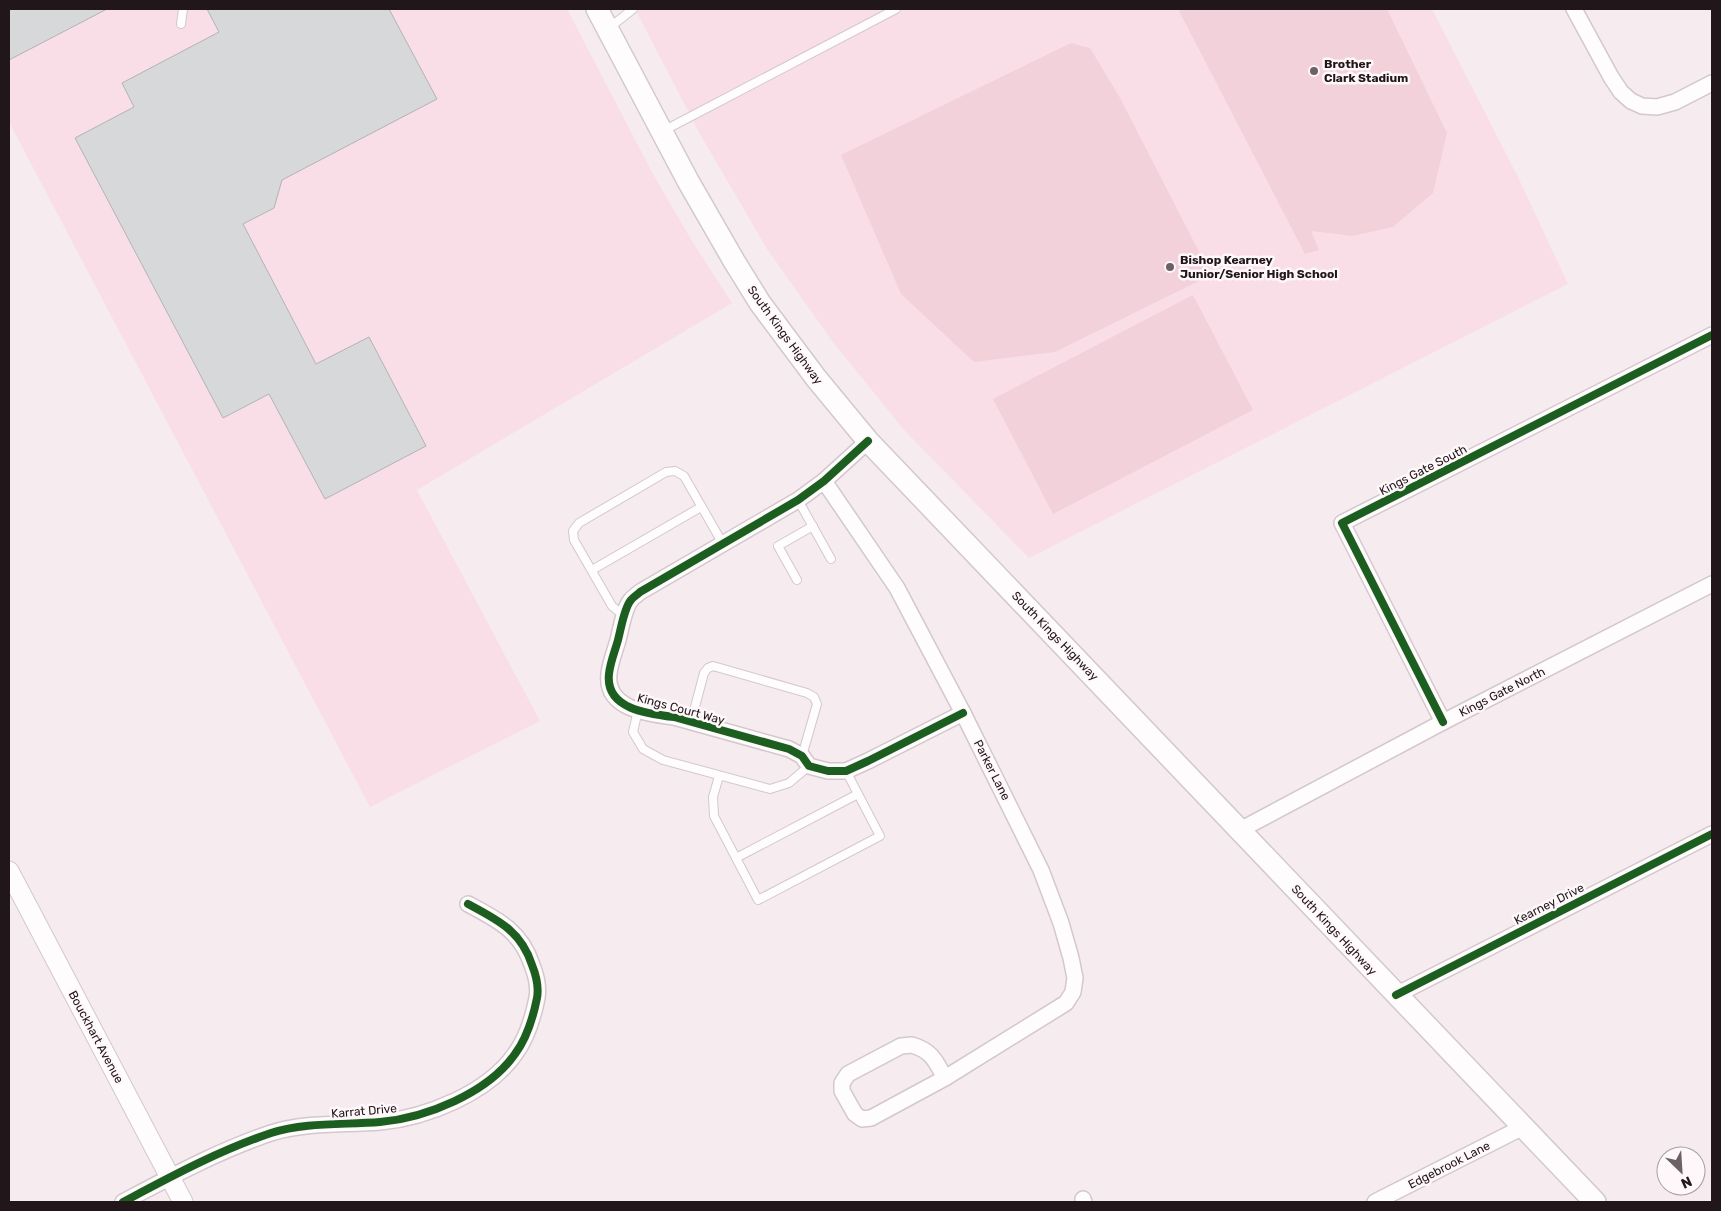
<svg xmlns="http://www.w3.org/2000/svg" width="1721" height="1211" font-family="Rubik,sans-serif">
<rect width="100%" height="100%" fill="#f6ebef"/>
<g fill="#f9dee7">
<polygon points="9,9 567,9 653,174 692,241 732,303 417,490 540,721 370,807 9,122"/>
<polygon points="635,9 1432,9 1518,177 1568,284 1029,558 905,431 832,341 767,249 701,136"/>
</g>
<g fill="#f2d1db">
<polygon points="1178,9 1387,9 1447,133 1433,193 1393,227 1353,236 1311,231 1319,250 1305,254"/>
<polygon points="1071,43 1090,48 1120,98 1211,275 1055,352 974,362 901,294 841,155"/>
<polygon points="1193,295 1253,410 1053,514 993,399"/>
</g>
<g fill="#d6d8d9" stroke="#b2b3b4">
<polygon points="9,9 107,9 9,60"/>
<polygon points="207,9 389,9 437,99 282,180 274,208 243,224 316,364 369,337 426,446 325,499 269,394 223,418 75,138 134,107 122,83 219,32"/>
</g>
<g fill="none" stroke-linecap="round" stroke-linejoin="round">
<defs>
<g id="service">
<polyline points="181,24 183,9"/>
<polyline points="609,28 633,9"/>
<polyline points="663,131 896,9"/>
<polyline points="798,500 831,559"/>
<polyline points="592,570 701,507"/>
<polyline points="797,580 778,546 813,526"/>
<polyline points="624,616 612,606 574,540 573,531 579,523 666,472 675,471 684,476 723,544"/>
<polyline points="638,710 633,732 643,749 663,760 770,789 789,783 809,766"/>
<polyline points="691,722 704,673 708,668 713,666 807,693 814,697 817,704 802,756"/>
<polyline points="719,776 713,797 714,816 758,900 880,836 846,771"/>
<polyline points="736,858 858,794"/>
</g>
<g id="minor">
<polyline points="1574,9 1611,77 1621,92 1631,101 1642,106 1657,107 1675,102 1712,83"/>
<path d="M 868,441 L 824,481 L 798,500 L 640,592 C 637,595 633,597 631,600 C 624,608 621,629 618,640 C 615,651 610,663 609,674 C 605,709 648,714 674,717 L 789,749 L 802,756 L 809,766 L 828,771 L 846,771 L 868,761 L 963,713"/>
<polyline points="824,481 897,588 963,713 1041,870 1061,923 1071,958 1075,978 1073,992 1066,1003 945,1078"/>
<polyline points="1443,722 1342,523 1712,335"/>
<polyline points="1240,830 1443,722 1712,584"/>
<polyline points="1396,995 1712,834"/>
<path d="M 912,1045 C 932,1051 935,1060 945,1078 L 871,1118 L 862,1119 L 855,1114 L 842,1091 L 842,1083 L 848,1074 L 901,1046 Z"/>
<polyline points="1083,1199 1084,1202"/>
<path d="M 123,1202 C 172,1176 218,1151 271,1133 C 305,1122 344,1125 380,1122 C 426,1118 488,1093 515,1054 C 527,1038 533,1018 537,998 C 539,987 536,975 532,965 C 521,931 498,920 468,904"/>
<polyline points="1375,1202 1523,1127"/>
</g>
<polyline id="tertiary" points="9,871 183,1202"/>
<polyline id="secondary" points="597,9 688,181 734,261 760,303 816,378 868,441 1595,1202"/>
</defs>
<use href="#service" stroke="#d3c8cc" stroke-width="10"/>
<use href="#minor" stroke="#d3c8cc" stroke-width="18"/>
<use href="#tertiary" stroke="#d3c8cc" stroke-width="21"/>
<use href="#secondary" stroke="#d3c8cc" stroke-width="24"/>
<use href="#service" stroke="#fefcfd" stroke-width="8"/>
<use href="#minor" stroke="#fefcfd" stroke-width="15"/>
<use href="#tertiary" stroke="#fefcfd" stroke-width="19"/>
<use href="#secondary" stroke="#fefcfd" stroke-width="21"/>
<defs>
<g id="cycleway">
<path d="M 868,441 L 824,481 L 798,500 L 640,592 C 637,595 633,597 631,600 C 624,608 621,629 618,640 C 615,651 610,663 609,674 C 605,709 648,714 674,717 L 789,749 L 802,756 L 809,766 L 828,771 L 846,771 L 868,761 L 963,713"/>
<polyline points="1443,722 1342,523 1712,335"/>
<polyline points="1396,995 1712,834"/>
<path d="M 123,1202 C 172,1176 218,1151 271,1133 C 305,1122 344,1125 380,1122 C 426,1118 488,1093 515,1054 C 527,1038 533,1018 537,998 C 539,987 536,975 532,965 C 521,931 498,920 468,904"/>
</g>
</defs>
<use href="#cycleway" stroke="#fff8fa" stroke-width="11"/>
<use href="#cycleway" stroke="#1b5e20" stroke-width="8"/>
</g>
<g fill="#6c6164" stroke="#fff8fa" stroke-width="2">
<circle cx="1314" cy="71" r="5"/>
<circle cx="1170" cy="267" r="5"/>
</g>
<g text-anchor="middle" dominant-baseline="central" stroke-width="5" stroke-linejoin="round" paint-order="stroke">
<g font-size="12" font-weight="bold" fill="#211619" stroke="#fff8fa" text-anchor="start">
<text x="1324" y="64">Brother<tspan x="1324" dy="14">Clark Stadium</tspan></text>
<text x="1180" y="260">Bishop Kearney<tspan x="1180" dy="14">Junior/Senior High School</tspan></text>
</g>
<g font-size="12" fill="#211619" stroke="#fff8fa">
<text transform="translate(785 335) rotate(54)">South Kings Highway</text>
<text transform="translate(1423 470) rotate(-27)">Kings Gate South</text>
<text transform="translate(1055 636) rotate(46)">South Kings Highway</text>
<text transform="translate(1502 692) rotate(-27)">Kings Gate North</text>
<text transform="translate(681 709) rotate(15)">Kings Court Way</text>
<text transform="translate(992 770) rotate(63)">Parker Lane</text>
<text transform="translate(1549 904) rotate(-27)">Kearney Drive</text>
<text transform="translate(1334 930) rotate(47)">South Kings Highway</text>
<text transform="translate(96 1037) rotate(62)">Bouckhart Avenue</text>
<text transform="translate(364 1111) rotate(-5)">Karrat Drive</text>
<text transform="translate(1449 1165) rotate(-27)">Edgebrook Lane</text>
</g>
</g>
<rect width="1721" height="1211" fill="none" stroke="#211619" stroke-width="20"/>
<g transform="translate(1681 1171) rotate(155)"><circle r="24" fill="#fff8fa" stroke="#a69ea0"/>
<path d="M0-4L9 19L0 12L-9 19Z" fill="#6c6164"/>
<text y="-8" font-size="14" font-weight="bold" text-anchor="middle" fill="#211619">N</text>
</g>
</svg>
